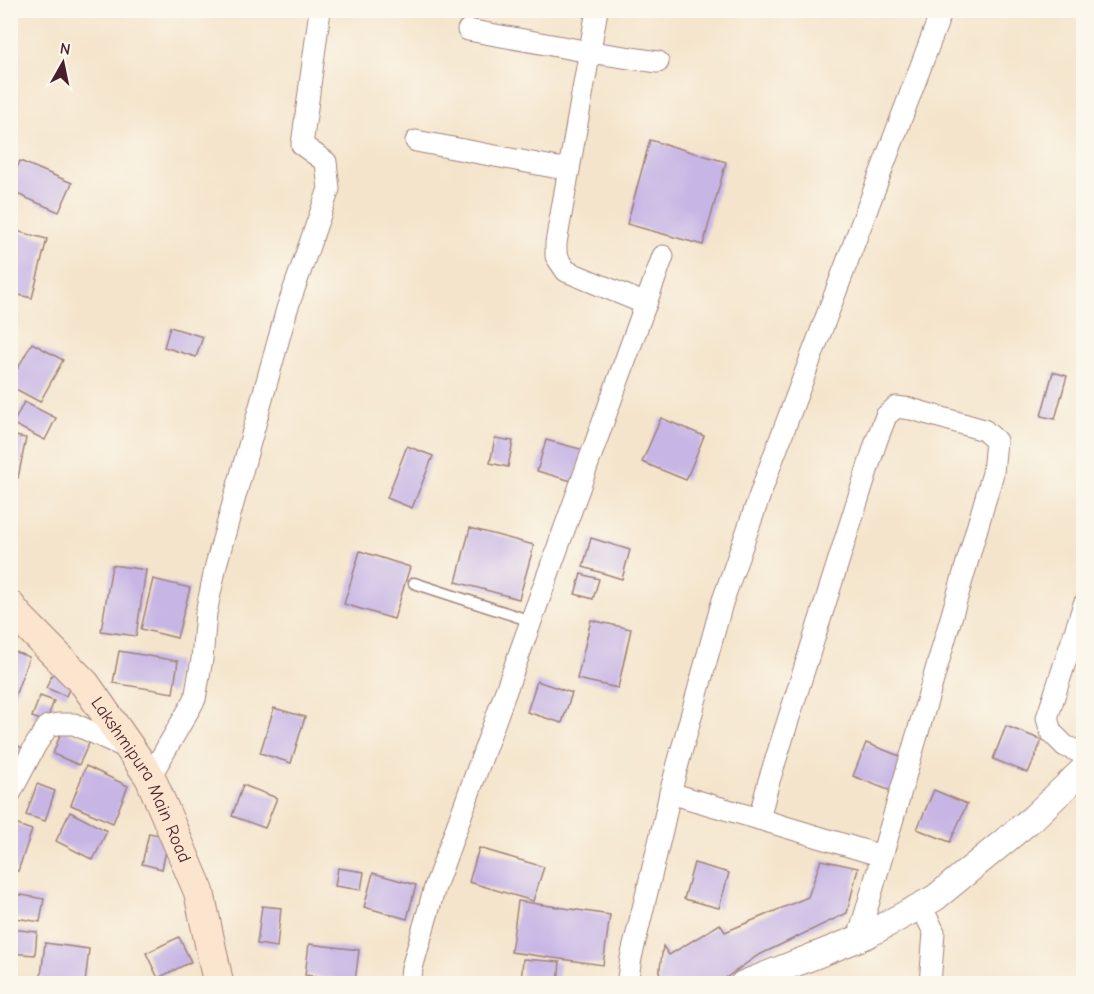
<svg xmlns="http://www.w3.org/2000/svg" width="1094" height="994" font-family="'Comic Neue',sans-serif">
<rect width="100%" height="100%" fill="#fbf7ec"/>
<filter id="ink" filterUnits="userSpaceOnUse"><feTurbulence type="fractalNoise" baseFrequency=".0167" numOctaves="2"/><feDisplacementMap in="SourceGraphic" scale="12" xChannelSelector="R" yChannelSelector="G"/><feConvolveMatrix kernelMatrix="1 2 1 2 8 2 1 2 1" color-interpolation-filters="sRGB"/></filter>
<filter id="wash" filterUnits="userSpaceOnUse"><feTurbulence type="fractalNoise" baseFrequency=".008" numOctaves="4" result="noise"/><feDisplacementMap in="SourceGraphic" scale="24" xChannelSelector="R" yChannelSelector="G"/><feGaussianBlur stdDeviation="1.35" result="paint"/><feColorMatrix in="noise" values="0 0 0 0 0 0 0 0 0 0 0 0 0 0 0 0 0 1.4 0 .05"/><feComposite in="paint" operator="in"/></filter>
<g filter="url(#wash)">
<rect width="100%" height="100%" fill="#f4e4cb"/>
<g id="blocks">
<g fill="#c7b6e5">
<polygon points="650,140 726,162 703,245 627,224"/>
<polygon points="20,161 72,183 59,212 10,191 10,184"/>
<polygon points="10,219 15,220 12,230 47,239 32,298 10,293"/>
<polygon points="170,327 203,337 196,357 164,347"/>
<polygon points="32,343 63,360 40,402 10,386 10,382"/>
<polygon points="1053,372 1067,376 1055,419 1041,416"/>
<polygon points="24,402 56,418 45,440 13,424"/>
<polygon points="661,418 704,436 686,480 642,462"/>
<polygon points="10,435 26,438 18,478 10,476"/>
<polygon points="495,438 513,441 508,467 490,463"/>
<polygon points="546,440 584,450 575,482 537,471"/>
<polygon points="407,446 433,456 412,508 387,498"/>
<polygon points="470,528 534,545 519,599 456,582"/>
<polygon points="591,538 630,550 622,579 583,567"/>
<polygon points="360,551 410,567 394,619 344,604"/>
<polygon points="112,565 146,570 136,636 101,631"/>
<polygon points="581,574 599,579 593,599 575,594"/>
<polygon points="153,579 190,588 177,638 141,629"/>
<polygon points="591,620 631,629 618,688 577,679"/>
<polygon points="10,650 29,657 11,707 10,707"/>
<polygon points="119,651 178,661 173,693 113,683"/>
<polygon points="56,667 75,676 66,696 46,688"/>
<polygon points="537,681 572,693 562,723 527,712"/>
<polygon points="40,696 54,701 46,722 32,717"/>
<polygon points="274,708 305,717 291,763 260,753"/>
<polygon points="1006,726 1042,740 1028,773 993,759"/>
<polygon points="62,730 90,741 79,765 53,754"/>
<polygon points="10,741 29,752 10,773"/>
<polygon points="866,743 905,758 891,791 853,776"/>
<polygon points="86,766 128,786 113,823 71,805"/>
<polygon points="37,784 55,791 45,821 26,815"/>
<polygon points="243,785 277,798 265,828 232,816"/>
<polygon points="934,790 967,804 950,842 917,829"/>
<polygon points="70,812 107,831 93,860 56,841"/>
<polygon points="15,824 32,830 18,871 10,869 10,839"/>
<polygon points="149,833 169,837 162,869 142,864"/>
<polygon points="479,848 544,867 533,901 469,882"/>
<polygon points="821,860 858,868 847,913 757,956 717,984 658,984 663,946 669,955 720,924 725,932 808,897"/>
<polygon points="694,863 729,873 719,908 684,899"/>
<polygon points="338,868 364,872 361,890 335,886"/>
<polygon points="373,873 416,885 407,919 364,907"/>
<polygon points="10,893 44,899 40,922 10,917"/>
<polygon points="518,901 610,915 603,965 511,952"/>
<polygon points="262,906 281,908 277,947 257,944"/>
<polygon points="10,929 37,932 35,955 10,953"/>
<polygon points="179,937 191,962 158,978 146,953"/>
<polygon points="45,943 89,949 85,984 40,984"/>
<polygon points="309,944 359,950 355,982 305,975"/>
<polygon points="523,959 560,962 558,984 521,984"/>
</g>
</g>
</g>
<g filter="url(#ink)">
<use href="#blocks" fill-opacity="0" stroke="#9f827b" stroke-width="1.5"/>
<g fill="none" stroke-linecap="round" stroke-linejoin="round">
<defs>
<polyline id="service" points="414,583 531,621"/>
<g id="minor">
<polyline points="597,10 556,243 556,256 566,271 646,304"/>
<polyline points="468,30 590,52 658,62"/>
<polyline points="416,141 569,170"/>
<polyline points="1084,604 1047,718 1051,732 1065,746 1084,754"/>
<polyline points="150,777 195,699 202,659 206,613 216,565 287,309 329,189 326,162 302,145 320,10"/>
<polyline points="670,793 759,819"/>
<polyline points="10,794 35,746 48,726 58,724 74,724 129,749"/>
<polyline points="921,906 934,932 930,984"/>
<polyline points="858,939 993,473 996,441 984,430 911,409 896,407 886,416 876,442 768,784 759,819 882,856"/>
<polyline points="410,984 412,968 435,887 663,256"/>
<polyline points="627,984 631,958 663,826 670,793 722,603 769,469 942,10"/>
</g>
<polyline id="tertiary" points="743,984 865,936 935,898 1034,817 1084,769"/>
<g id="secondary">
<path id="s1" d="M 10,606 L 19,617 L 85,684 L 150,777 L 199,892 L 217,977 L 216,984"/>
</g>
</defs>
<use href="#service" stroke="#9f827b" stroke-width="13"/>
<use href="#minor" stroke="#9f827b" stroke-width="23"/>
<use href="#tertiary" stroke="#9f827b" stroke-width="28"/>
<use href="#secondary" stroke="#9f827b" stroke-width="32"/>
<use href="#service" stroke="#fff" stroke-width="10"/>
<use href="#minor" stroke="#fff" stroke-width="21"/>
<use href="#tertiary" stroke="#fff" stroke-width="26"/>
<use href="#secondary" stroke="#fce5cf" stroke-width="30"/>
</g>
</g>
<g text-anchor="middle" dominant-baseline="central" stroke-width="6" stroke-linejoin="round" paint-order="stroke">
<g font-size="18" fill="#4a1f2b" stroke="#fbf7ec">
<text stroke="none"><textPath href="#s1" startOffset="220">Lakshmipura Main Road</textPath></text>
</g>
</g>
<rect width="1094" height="994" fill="none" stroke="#fbf7ec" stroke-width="36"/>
<g transform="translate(63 63) rotate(9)" stroke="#fbf7ec" stroke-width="4.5" paint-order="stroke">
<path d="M0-4.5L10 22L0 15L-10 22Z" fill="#4a1f2b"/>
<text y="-9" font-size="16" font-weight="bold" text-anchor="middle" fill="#4a1f2b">N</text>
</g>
</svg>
